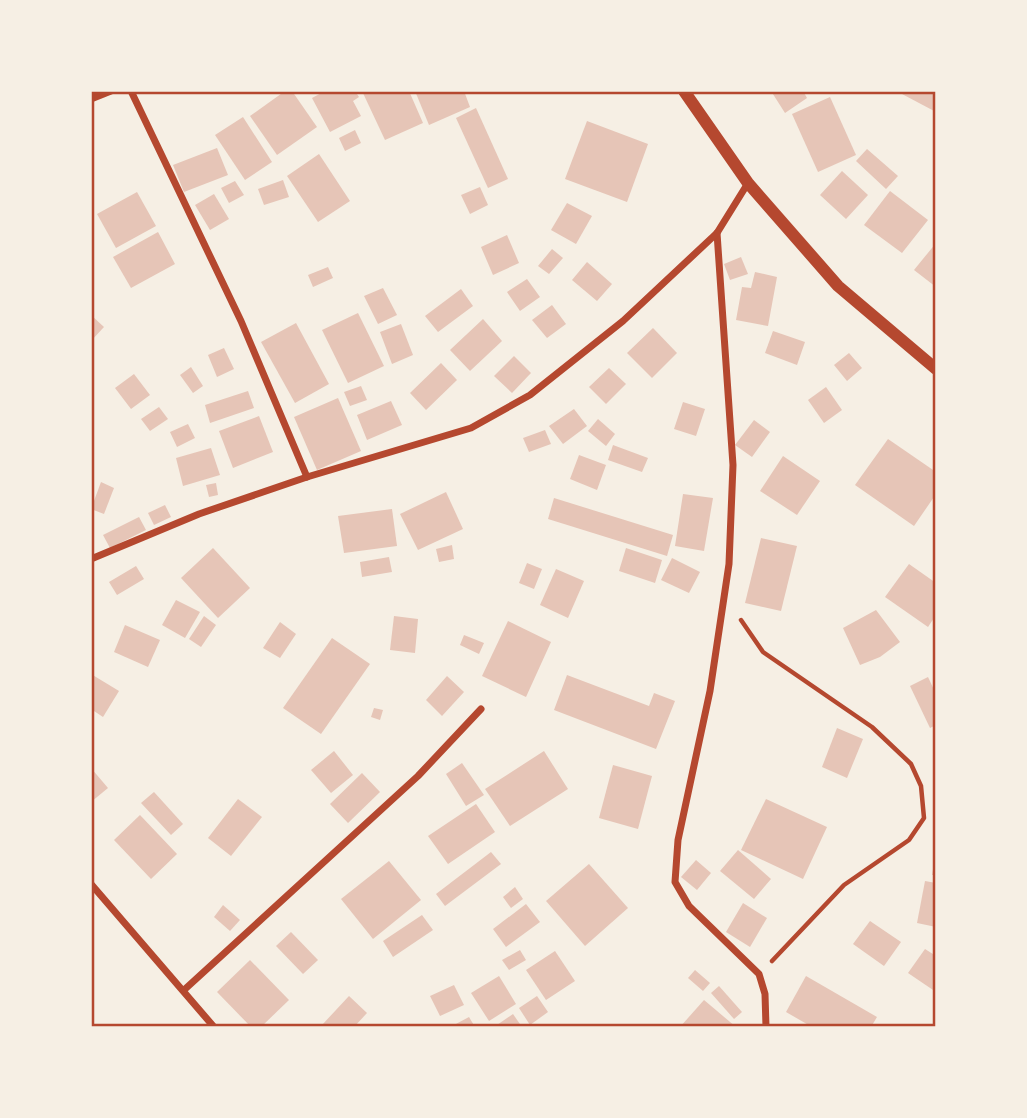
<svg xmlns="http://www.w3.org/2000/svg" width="1027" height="1118" font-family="'Times New Roman',serif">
<rect width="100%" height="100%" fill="#f6efe4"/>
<g fill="#e6c5b7">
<polygon points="285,91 292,91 317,127 277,155 250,116"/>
<polygon points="325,91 355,91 359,97 353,101 361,116 330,132 312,98"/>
<polygon points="362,91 409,91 423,123 385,140"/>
<polygon points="415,91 464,91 470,107 429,125"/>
<polygon points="771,91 803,91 807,98 785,113"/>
<polygon points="903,91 936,91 936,112 902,94"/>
<polygon points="830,97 856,155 818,172 792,114"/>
<polygon points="476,108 508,179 488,188 456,118"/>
<polygon points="243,117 272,162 245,180 215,135"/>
<polygon points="587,121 648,144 627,202 565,179"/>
<polygon points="355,130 361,143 345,151 339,138"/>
<polygon points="217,148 228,175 184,192 173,165"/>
<polygon points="867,149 898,176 886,189 856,161"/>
<polygon points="319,154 350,201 318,222 287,176"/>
<polygon points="842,171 868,195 846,219 820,195"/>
<polygon points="283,180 289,197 264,205 258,189"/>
<polygon points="235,181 244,195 229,203 221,188"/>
<polygon points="480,187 488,205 470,214 461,195"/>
<polygon points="890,191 928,220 902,253 864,225"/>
<polygon points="137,192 156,226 116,248 97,214"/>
<polygon points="214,194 229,219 210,230 195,205"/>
<polygon points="567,203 592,216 576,244 551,230"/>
<polygon points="158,232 175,264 131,288 113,257"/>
<polygon points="507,235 519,263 493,275 481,247"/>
<polygon points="936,243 936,287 914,270"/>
<polygon points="552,249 563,258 549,274 538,266"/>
<polygon points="741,257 748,274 730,280 724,264"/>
<polygon points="587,262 612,284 597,301 572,280"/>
<polygon points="328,267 333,278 313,287 308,275"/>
<polygon points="755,272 777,277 768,326 736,320 742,287 751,288"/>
<polygon points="527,279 540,297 520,311 507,292"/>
<polygon points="383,288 397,315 378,324 364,296"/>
<polygon points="461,289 473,306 438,332 425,316"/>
<polygon points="552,305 566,324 547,338 532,320"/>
<polygon points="358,313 384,366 348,383 322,330"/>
<polygon points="91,315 104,327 91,341"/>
<polygon points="483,319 502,341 470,371 450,350"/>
<polygon points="296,323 329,384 295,403 261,342"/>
<polygon points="401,324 413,355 392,364 380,332"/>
<polygon points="653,328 677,353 652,378 627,353"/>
<polygon points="773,331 805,342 797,365 765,353"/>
<polygon points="224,348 234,369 217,377 208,355"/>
<polygon points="849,353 862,368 847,381 834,365"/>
<polygon points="514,356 531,373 512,393 494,376"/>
<polygon points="441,363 457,380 426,410 410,393"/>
<polygon points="191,367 203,386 193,393 180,375"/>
<polygon points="609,368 626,384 606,404 589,387"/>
<polygon points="134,374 150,395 131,409 115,388"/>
<polygon points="361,386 367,400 350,406 344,392"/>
<polygon points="826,387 842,410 824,423 808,400"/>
<polygon points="248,391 254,408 210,423 205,405"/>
<polygon points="338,398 361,451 317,470 294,417"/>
<polygon points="391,401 402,425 367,440 357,415"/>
<polygon points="683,402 705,409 696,436 674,429"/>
<polygon points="159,407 168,419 150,431 141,419"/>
<polygon points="574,409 587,426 563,444 549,426"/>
<polygon points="259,416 273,452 233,468 219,431"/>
<polygon points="598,419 615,434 606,446 588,431"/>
<polygon points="754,420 770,432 752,457 735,445"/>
<polygon points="188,424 195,438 177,447 170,432"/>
<polygon points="545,430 551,444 529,452 523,438"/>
<polygon points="888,439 936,472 936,494 914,526 855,485"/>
<polygon points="613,445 648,458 642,472 608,460"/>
<polygon points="211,448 220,475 183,486 176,458"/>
<polygon points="579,455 606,465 597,490 570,479"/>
<polygon points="783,456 820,481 797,515 760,491"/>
<polygon points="101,482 114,488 104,514 91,509"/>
<polygon points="216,483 218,495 209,497 206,485"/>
<polygon points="446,492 463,529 418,550 400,514"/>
<polygon points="683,494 713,498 704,551 675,546"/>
<polygon points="554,498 673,535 667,556 548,519"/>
<polygon points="165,505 171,517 154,525 148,513"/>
<polygon points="392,509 397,546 344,553 338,516"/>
<polygon points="139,517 146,530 110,548 103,535"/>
<polygon points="761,538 797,546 781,611 745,603"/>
<polygon points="452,545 454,559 439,562 436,549"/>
<polygon points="213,548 250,588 218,618 181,578"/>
<polygon points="626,548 662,560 655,583 619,571"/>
<polygon points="389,557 392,572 362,577 360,562"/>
<polygon points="672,558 700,572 689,593 661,580"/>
<polygon points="527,563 542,569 534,589 519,583"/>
<polygon points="909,564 936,583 936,615 928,627 885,597"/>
<polygon points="136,566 144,579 117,595 109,582"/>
<polygon points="556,569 584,581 568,618 540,605"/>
<polygon points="176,600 200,612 185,638 162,625"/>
<polygon points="876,610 900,642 880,657 860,665 843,628"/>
<polygon points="204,616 216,625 201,647 189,639"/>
<polygon points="394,616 418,619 415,653 390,650"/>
<polygon points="508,621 551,642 526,697 482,676"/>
<polygon points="280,622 296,634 280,658 263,648"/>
<polygon points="125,625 160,640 148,667 114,652"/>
<polygon points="464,635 484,643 479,654 460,645"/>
<polygon points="332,638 370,664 321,734 283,708"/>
<polygon points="91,674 119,691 103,717 91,709"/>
<polygon points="567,675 649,706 654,693 675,701 656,749 554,710"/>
<polygon points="447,676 464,692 442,716 426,700"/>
<polygon points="928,677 936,694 936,725 930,728 910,686"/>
<polygon points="374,708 383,710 380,720 371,717"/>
<polygon points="837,728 863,739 847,778 822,767"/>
<polygon points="334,751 353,775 331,793 311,770"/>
<polygon points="544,751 568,789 510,826 485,789"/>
<polygon points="462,763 484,795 466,806 446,774"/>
<polygon points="613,765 652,776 638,829 599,818"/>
<polygon points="91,768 108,788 91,802"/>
<polygon points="362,773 380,792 348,823 330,804"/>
<polygon points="154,792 183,824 171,835 141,803"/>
<polygon points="238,799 262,817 231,856 208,838"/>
<polygon points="766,799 827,827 803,879 741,850"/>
<polygon points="476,804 495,832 448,864 428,836"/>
<polygon points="140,815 177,854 151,879 114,840"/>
<polygon points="738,850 771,879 754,899 720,871"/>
<polygon points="491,852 501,864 445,906 436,894"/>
<polygon points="935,858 936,858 936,875 932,875"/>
<polygon points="696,860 711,873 697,890 681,877"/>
<polygon points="389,861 421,900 373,939 341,899"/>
<polygon points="589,864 628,908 585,946 546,901"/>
<polygon points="925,881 936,883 936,927 917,923"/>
<polygon points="515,887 523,899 511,908 503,897"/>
<polygon points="743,903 767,918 750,947 726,932"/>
<polygon points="526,904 540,922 506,947 493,929"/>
<polygon points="223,905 240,920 230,931 214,917"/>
<polygon points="422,915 433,930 393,957 383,941"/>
<polygon points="870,921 901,942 884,966 853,944"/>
<polygon points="291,932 318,960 303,974 276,946"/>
<polygon points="925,949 936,956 936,992 908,973"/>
<polygon points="520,950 526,960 509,970 502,960"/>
<polygon points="555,951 575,981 546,1000 526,970"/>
<polygon points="250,960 289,1000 261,1027 251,1027 217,992"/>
<polygon points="695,970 710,983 703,991 688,978"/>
<polygon points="499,976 516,1004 489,1021 471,993"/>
<polygon points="806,976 877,1017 871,1027 812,1027 786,1012"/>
<polygon points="454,985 464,1005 440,1016 430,996"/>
<polygon points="719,986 742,1012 734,1019 711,993"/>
<polygon points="349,996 367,1013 354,1027 324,1027 322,1025"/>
<polygon points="537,996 548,1012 530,1025 519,1008"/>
<polygon points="704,1000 736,1027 680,1027"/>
<polygon points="513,1014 522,1027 494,1027"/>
<polygon points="469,1017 475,1027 455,1027 454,1025"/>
</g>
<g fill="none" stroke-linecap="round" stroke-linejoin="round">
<polyline stroke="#b5482f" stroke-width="4.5" points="741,620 763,652 872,727 911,764 921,786 924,818 909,840 844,885 772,961"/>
<g stroke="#b5482f" stroke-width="7">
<polyline points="131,91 241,321 307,477"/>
<polyline points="91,99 111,91"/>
<polyline points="717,233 733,465 729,564 710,691 678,840 675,882 689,906 759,974 765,994 766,1027"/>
<polyline points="91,559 199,514 307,477 471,428 530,395 623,321 717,233 748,183"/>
<polyline points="91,884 214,1027"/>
<polyline points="184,990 418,776 481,709"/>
</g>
<polyline stroke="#b5482f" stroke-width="12" points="684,91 748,183 838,286 936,369"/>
</g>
<rect width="1027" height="1118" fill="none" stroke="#f6efe4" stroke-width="186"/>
<rect x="93" y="93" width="841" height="932" fill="none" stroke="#b5482f" stroke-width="2.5"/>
</svg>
